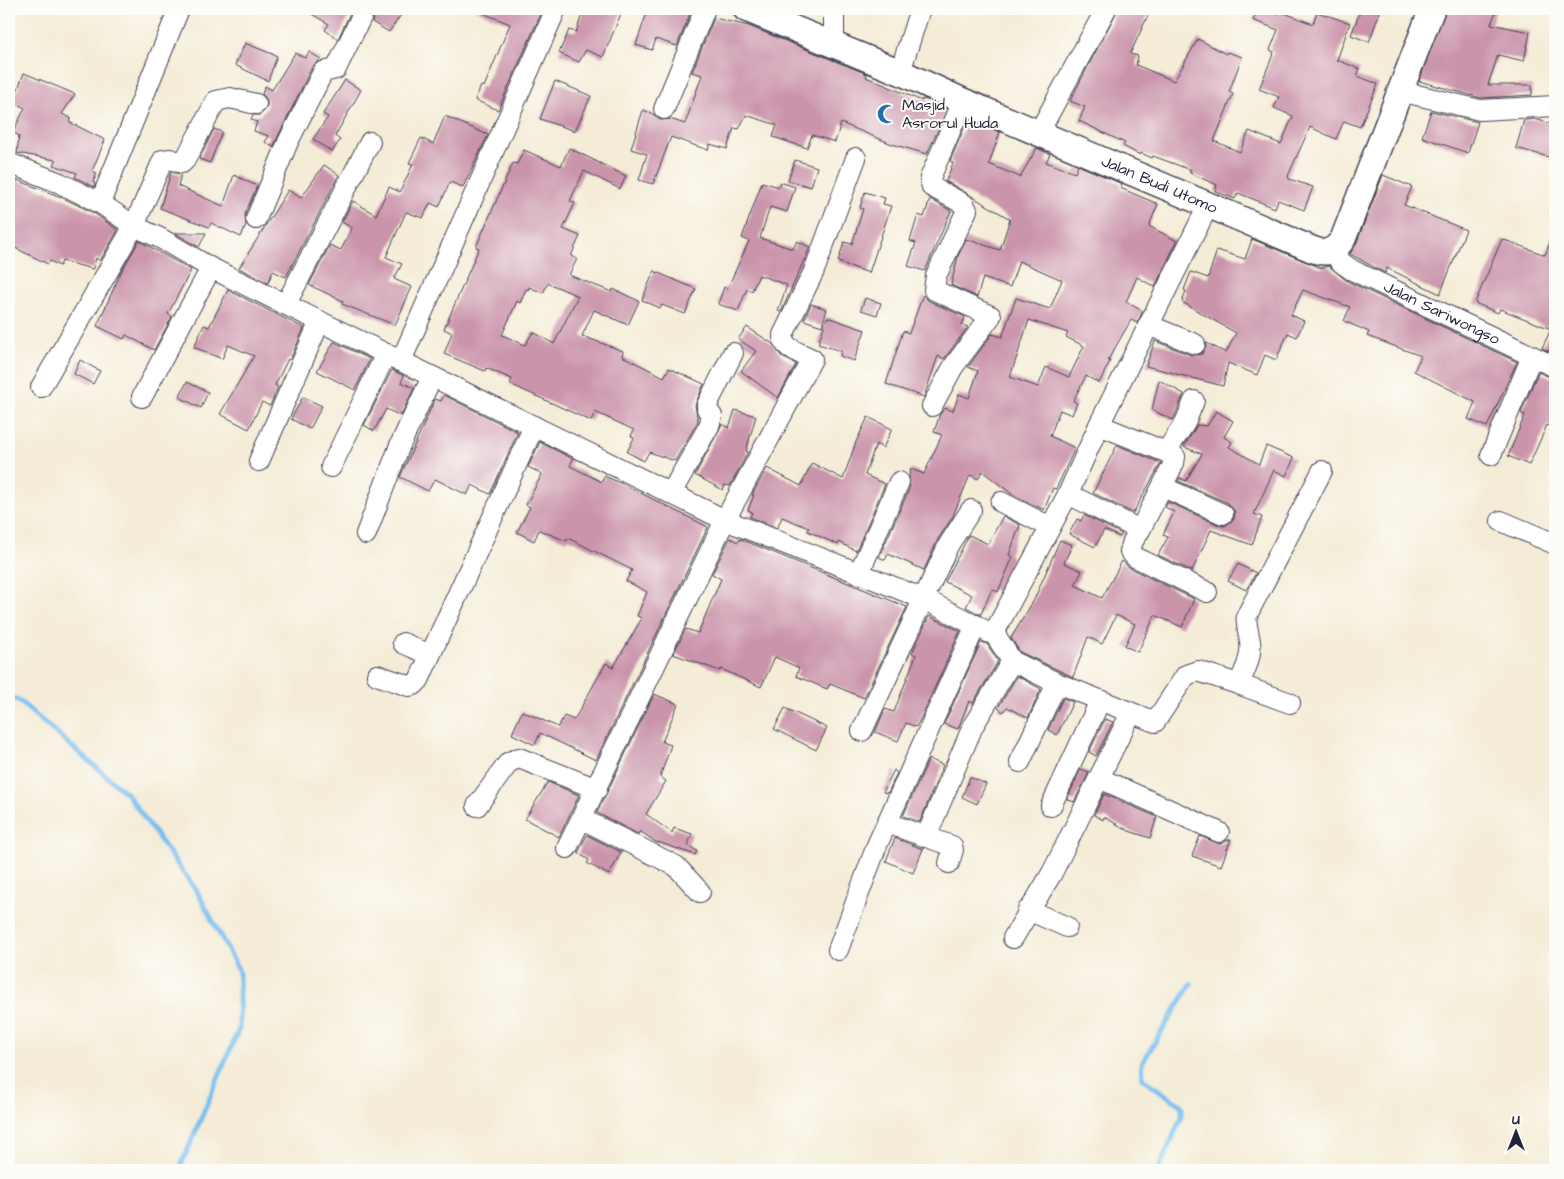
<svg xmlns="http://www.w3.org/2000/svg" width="1564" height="1179" font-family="'Architects Daughter',sans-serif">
<rect width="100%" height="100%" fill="#fdfcf7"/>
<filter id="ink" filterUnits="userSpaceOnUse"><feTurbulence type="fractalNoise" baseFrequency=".02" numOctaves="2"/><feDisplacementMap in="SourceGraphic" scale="10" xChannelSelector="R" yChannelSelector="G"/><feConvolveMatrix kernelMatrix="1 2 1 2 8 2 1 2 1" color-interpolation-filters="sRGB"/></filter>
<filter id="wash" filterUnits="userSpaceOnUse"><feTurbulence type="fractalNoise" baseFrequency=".0096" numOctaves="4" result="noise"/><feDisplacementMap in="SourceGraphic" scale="20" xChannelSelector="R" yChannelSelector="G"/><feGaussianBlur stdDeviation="1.12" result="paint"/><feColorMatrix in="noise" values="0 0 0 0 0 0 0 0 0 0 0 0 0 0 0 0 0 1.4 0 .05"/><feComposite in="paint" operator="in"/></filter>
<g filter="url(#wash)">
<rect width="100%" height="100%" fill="#f4ecd7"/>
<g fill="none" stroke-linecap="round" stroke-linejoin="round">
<g stroke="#78bff0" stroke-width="5">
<polyline points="9,696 19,701 127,794 198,893 239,971 239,1029 179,1170"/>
<polyline points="1158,1170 1182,1116 1182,1106 1143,1079 1142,1063 1191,984"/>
</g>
</g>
<g id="blocks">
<g fill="#ca94ab" fill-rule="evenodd">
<polygon points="303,9 352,9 338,39 325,30 329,24"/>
<polygon points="377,9 405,9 389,32 372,22"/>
<polygon points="473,9 543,9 498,110 475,100 481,86 484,87 510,24"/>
<polygon points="584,9 623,9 603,57 586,50 579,62 559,53 569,30 576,32"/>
<polygon points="648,9 692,9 677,46 656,39 652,50 636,45"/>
<polygon points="1118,9 1151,9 1130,54 1138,56 1136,65 1174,81 1198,39 1226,54 1227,52 1242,57 1229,92 1233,94 1214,141 1240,152 1249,131 1281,144 1293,116 1274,108 1279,97 1259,89 1274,52 1270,50 1278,30 1253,20 1258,9 1278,14 1279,11 1313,24 1317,12 1350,23 1337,60 1360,69 1357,76 1378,84 1360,127 1344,121 1336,139 1310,127 1288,176 1289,179 1313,187 1304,210 1278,200 1275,208 1238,193 1235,199 1215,191 1217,185 1190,173 1191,170 1153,156 1152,158 1141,153 1140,155 1123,146 1125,143 1079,121 1085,107 1070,101"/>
<polygon points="1361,9 1381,9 1369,42 1351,35"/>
<polygon points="1446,9 1497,9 1491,24 1530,32 1524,61 1498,55 1488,85 1532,85 1532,95 1481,98 1419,81"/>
<polygon points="714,18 749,26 867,74 866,77 922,101 922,99 927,100 947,109 927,154 892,144 841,123 835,142 812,135 807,148 773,137 777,125 746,115 739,129 734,128 727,149 710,144 708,150 671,137 653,184 639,180 647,154 631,149 643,110 653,114 660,120 670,119 685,124 702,75 692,72"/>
<polygon points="245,43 277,56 268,81 235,65"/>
<polygon points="309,52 321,59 312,67 273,147 265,142 269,136 254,131 257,122 251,120 253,115 260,115 267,107 267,100 262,94 265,86 272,90 295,53 305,58"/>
<polygon points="24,73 75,94 62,114 71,118 69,122 105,140 92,171 97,173 93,182 95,183 94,187 75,177 77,173 54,165 56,160 17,153 19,136 13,132 25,108 13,102"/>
<polygon points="345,80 361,90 335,136 340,140 332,152 313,139 328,117 323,114"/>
<polygon points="555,81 591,96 575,131 540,119"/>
<polygon points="1431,111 1478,122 1468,153 1422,137"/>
<polygon points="445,116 488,135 463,187 450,182 439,207 430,203 423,218 406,212 386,257 402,264 394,279 412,287 395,325 342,304 343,301 309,285 330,245 341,250 352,228 342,222 353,201 376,215 389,187 400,192 413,164 409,163 421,138 433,144"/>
<path d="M 968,119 L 1000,132 L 989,164 L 1020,177 L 1037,148 L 1050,154 L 1046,162 L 1075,173 L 1078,165 L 1122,184 L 1120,188 L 1158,204 L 1149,226 L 1177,241 L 1155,287 L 1137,277 L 1126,302 L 1143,311 L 1137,323 L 1131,320 L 1108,360 L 1110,361 L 1099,383 L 1086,376 L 1073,401 L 1077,403 L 1072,415 L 1060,410 L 1050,436 L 1075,448 L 1056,489 L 1053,488 L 1044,510 L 1012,494 L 982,471 L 978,479 L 970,475 L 952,518 L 938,539 L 924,570 L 888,554 L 885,560 L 879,557 L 910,487 L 909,475 L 911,469 L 924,474 L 942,435 L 934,432 L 940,414 L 945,408 L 953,411 L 959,394 L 969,398 L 978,371 L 968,367 L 992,334 L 1002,337 L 1016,298 L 1050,309 L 1062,280 L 1019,261 L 1010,287 L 983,278 L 977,297 L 951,285 L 958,256 L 966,239 L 1000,250 L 1010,219 L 946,181 L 953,163 L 950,161 ZM 1029,320 L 1068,333 L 1066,337 L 1084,346 L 1069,377 L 1046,367 L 1038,387 L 1010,377 Z"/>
<polygon points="1535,119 1555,125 1555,134 1549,157 1516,148 1524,120"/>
<polygon points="214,129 222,132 210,163 199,159"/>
<path d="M 569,148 L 626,176 L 620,189 L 584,171 L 570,201 L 575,203 L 563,229 L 580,236 L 571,256 L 577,259 L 569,275 L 612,292 L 613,289 L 639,301 L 628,325 L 594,310 L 582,336 L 623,351 L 622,356 L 664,377 L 669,368 L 704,384 L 695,405 L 698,421 L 675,461 L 649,452 L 644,461 L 627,452 L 634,438 L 631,436 L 634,430 L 595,412 L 591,421 L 510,384 L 512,379 L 486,368 L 485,371 L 444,354 L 452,333 L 444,329 L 479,248 L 476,247 L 513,163 L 517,164 L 524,150 L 561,166 ZM 548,283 L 578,296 L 554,344 L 533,332 L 525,345 L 502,335 L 517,301 L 520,303 L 526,289 L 528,290 L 529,287 L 543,293 Z"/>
<polygon points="795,160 817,167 811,187 788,180"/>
<polygon points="324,165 339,175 286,277 273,271 268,283 239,268 288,190 301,198"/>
<polygon points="171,172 181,174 178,186 223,206 234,175 257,186 245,214 246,225 241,237 211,223 209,227 160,208"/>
<polygon points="1383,175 1412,187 1404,205 1466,230 1440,294 1387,268 1385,273 1350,254 1356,244"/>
<polygon points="17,180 61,197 94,213 118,230 100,261 96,258 93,269 62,261 60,266 50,261 48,264 9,245 9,199"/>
<polygon points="762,182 779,187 780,182 795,187 787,212 770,207 760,238 793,249 797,241 810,247 781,312 778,311 787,285 759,275 752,291 747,289 738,311 718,304 724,287 727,289 749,241 742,238"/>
<polygon points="865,192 885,198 883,204 891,206 869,273 838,262 844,242 852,244 863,209 860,208"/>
<polygon points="930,199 951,211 925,271 908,266 916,243 910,241 918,215 924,217"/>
<polygon points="1555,230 1555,354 1542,348 1551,329 1500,309 1498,313 1475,303 1502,239 1545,255"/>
<polygon points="175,233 206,233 199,247"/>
<polygon points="1252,239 1321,268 1329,266 1347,281 1517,362 1487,427 1468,419 1475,402 1414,371 1421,356 1367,336 1369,332 1344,321 1350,307 1303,290 1291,315 1304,321 1297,337 1288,333 1276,360 1265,355 1257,375 1228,363 1223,386 1146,366 1155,341 1191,355 1202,354 1207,343 1226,353 1236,333 1182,302 1186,291 1184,290 1191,272 1208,278 1217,250 1245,259"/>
<polygon points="139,241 191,270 168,314 172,317 154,350 126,335 124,339 97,326 121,272"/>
<polygon points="654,271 696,289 685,314 662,305 660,308 642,300"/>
<polygon points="228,290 304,328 290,360 288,359 275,385 278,387 270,406 262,402 249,429 220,414 254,356 228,345 222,359 194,347 204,325 209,327"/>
<polygon points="923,295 929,301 965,317 962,325 968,327 944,359 938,356 924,397 886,384 903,331 909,333"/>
<polygon points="865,298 881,303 877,315 861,310"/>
<polygon points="811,304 827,309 822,326 804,320"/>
<polygon points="827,317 865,330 854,361 840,356 841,351 818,344"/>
<polygon points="747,327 773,344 782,357 796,364 778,398 741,371 756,351 738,339"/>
<polygon points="334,342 370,359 355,390 317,371"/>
<polygon points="80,360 100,371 93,384 74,374"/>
<polygon points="392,370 404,376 401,382 414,388 401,416 386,409 374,431 364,425"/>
<polygon points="1538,372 1555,379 1555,419 1552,427 1547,425 1529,465 1508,456 1525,415 1521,413"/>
<polygon points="1159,380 1184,394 1173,420 1152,410"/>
<polygon points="187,382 208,392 201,408 179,397"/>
<polygon points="444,395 518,432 490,494 472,485 467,495 435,479 428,491 400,477 435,399 441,401"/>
<polygon points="303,397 322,406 310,429 291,419"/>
<polygon points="735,410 756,416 746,451 748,452 730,486 725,485 723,490 695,475 722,424 729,428"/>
<polygon points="1216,411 1233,421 1224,437 1232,442 1229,447 1259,464 1266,446 1294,458 1286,476 1274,470 1254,514 1262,517 1252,545 1211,530 1192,571 1158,555 1168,537 1163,535 1174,512 1165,507 1168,502 1219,525 1225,526 1234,519 1235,512 1228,503 1178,481 1180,478 1186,481 1202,454 1184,447 1197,425 1207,426"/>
<polygon points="868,417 892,429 883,448 876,444 865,475 885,484 856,551 839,542 838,545 808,531 809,528 782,517 777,528 750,517 752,512 748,510 754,495 752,495 767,468 801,486 812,463 843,479 856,442"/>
<polygon points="540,442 573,459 570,466 602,482 604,476 623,484 708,527 596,760 540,733 535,745 512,734 522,711 558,727 564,716 574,720 606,663 613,668 642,618 637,616 647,592 626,581 632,570 568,538 567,541 539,530 534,541 517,532 530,507 526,505 542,474 528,467"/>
<polygon points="1117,445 1161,463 1133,513 1093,493"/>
<polygon points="1084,515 1122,534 1120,537 1104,530 1095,547 1069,534 1077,519 1081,521"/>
<polygon points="1003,516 1020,525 1009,555 1013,557 998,592 992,589 981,614 979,614 966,607 972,595 945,582 969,535 988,544"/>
<polygon points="730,538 738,542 740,539 907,607 864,698 830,684 827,689 796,676 799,668 775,657 761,687 721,669 720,671 673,654 686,629 698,633 721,579 712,574"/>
<polygon points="1060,540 1072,545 1064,563 1082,571 1075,585 1102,598 1122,561 1130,568 1194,599 1182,627 1155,615 1138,652 1125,646 1135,624 1116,615 1102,644 1088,637 1073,677 1020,652 1011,638 1034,600"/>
<polygon points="1238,564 1256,573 1246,590 1228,581"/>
<polygon points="929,616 960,631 922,716 916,727 906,723 898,741 875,732 885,709 894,712 916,655 912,653"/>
<polygon points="981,642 987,644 998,661 973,703 969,701 958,729 944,724"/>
<polygon points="1017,676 1041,689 1028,718 1007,707 1003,712 998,708"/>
<polygon points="654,694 678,704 662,742 671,745 660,777 666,781 646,814 672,833 674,828 692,834 688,845 697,851 695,855 658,842 657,843 640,831 638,834 597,813"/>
<polygon points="1063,698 1073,702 1057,735 1048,730"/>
<polygon points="785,708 827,728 816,750 774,729"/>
<polygon points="1105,719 1113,722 1096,756 1089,752"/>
<polygon points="929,759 943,765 920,822 903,816"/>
<polygon points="1081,769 1089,772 1074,802 1067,799"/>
<polygon points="894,770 897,773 888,793 883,792"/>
<polygon points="970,777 986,784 977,804 962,797"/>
<polygon points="548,782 579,795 559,837 525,819"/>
<polygon points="1104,794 1157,817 1150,838 1129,831 1104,817 1103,820 1094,815"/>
<polygon points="587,835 621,852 609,875 587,863 589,860 578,853"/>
<polygon points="1200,836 1220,844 1231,839 1221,866 1192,856"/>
<polygon points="895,838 923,849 913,873 886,861"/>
</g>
</g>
</g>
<g filter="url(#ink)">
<use href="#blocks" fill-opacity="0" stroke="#424052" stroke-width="1"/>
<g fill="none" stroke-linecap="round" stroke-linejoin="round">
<defs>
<g id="minor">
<polyline points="834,44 834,9"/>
<polyline points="900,72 920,9"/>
<polyline points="1400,91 1480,110 1555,106"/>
<polyline points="664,109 705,9"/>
<polyline points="1039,132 1106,9"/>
<polyline points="9,163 60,183 100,203 134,226 160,238 211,268 725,520 924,599 990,633 994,633"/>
<polyline points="100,203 179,9"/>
<polyline points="256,219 288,142 323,72 336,69 365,9"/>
<path id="s1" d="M 1331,251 L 1342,263 L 1352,270 L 1555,367"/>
<polyline points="286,304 370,142"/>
<polyline points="1148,325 1195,344"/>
<polyline points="401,361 556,9"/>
<polyline points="41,387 134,226 163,160 170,159 182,163 185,160 216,101 230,98 256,104"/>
<polyline points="142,397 211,268"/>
<polyline points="932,406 953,367 991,316 934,290 936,276 967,210 964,204 932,187 930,178 963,101"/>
<polyline points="1166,452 1185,423 1194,401"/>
<polyline points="1491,455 1532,356"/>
<polyline points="259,461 320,321"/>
<polyline points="331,467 386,354"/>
<polyline points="1163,487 1223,514"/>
<polyline points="671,493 709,426 712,416 707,409 707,405 733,353"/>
<polyline points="1068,494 1140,530 1174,463 1175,457 1166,452 1099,425"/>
<polyline points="1001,502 1050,527"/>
<polyline points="1501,521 1555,544"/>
<polyline points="1140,530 1133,541 1130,551 1135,557 1207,592"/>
<polyline points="366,534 400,445 432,377"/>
<polyline points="859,573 899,482"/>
<path d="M 994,633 L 1012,661 L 1057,683 L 1155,722 L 1186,675 L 1198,671 L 1238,684 C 1245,672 1252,656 1250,642 C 1249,632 1245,624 1247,615 L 1322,471"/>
<polyline points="994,633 1068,494 1099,425 1209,204"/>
<polyline points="403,643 430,655"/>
<polyline points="377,675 409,686 414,685 419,680 534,426"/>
<polyline points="1238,684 1290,703"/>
<polyline points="862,731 949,544 971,510"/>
<polyline points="1020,762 1057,683"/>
<polyline points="1099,778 1219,832"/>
<polyline points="477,806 509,762 519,758 597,789"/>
<polyline points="1051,806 1100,701"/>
<polyline points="582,819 676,866 700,892"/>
<polyline points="887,823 952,846 953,850 949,863"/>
<polyline points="926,837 973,726 1012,661"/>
<path d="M 567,848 L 725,520 L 812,359 C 801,353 782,349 783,335 L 814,271 L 856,158"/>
<polyline points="1028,910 1067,927"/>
<polyline points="1013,938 1052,873 1131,713"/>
<polyline points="838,950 877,845 976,625"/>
</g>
<g id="tertiary">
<path id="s2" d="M 746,9 L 900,72 L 963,101 L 1300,244 C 1319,252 1329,259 1343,239 L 1432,9"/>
</g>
</defs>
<use href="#minor" stroke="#424052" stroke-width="22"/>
<use href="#tertiary" stroke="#424052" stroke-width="28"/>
<use href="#minor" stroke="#fff" stroke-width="20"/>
<use href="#tertiary" stroke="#fff" stroke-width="25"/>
</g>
</g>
<defs>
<symbol id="mosque-bare" viewBox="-9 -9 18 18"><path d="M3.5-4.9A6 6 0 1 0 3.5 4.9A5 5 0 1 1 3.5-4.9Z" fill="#1f6fb2" stroke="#fdfcf7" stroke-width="2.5" paint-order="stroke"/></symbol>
</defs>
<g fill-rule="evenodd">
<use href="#mosque-bare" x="873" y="100" width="28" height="28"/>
</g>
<g text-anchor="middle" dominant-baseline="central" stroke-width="4" stroke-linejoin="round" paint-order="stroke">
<g font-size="16" fill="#22223b" stroke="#fdfcf7" text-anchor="start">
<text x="902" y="105">Masjid<tspan x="902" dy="18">Asrorul Huda</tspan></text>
</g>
<g font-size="16" fill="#22223b" stroke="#fdfcf7">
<text stroke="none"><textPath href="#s2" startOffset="449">Jalan Budi Utomo</textPath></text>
<text stroke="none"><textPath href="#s1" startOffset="128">Jalan Sariwongso</textPath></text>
</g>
</g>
<rect width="1564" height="1179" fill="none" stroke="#fdfcf7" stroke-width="30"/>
<g transform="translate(1516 1132)" stroke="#fdfcf7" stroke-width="4" paint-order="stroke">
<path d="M0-4L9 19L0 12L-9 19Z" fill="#22223b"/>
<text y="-8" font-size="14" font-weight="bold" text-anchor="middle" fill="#22223b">U</text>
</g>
</svg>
